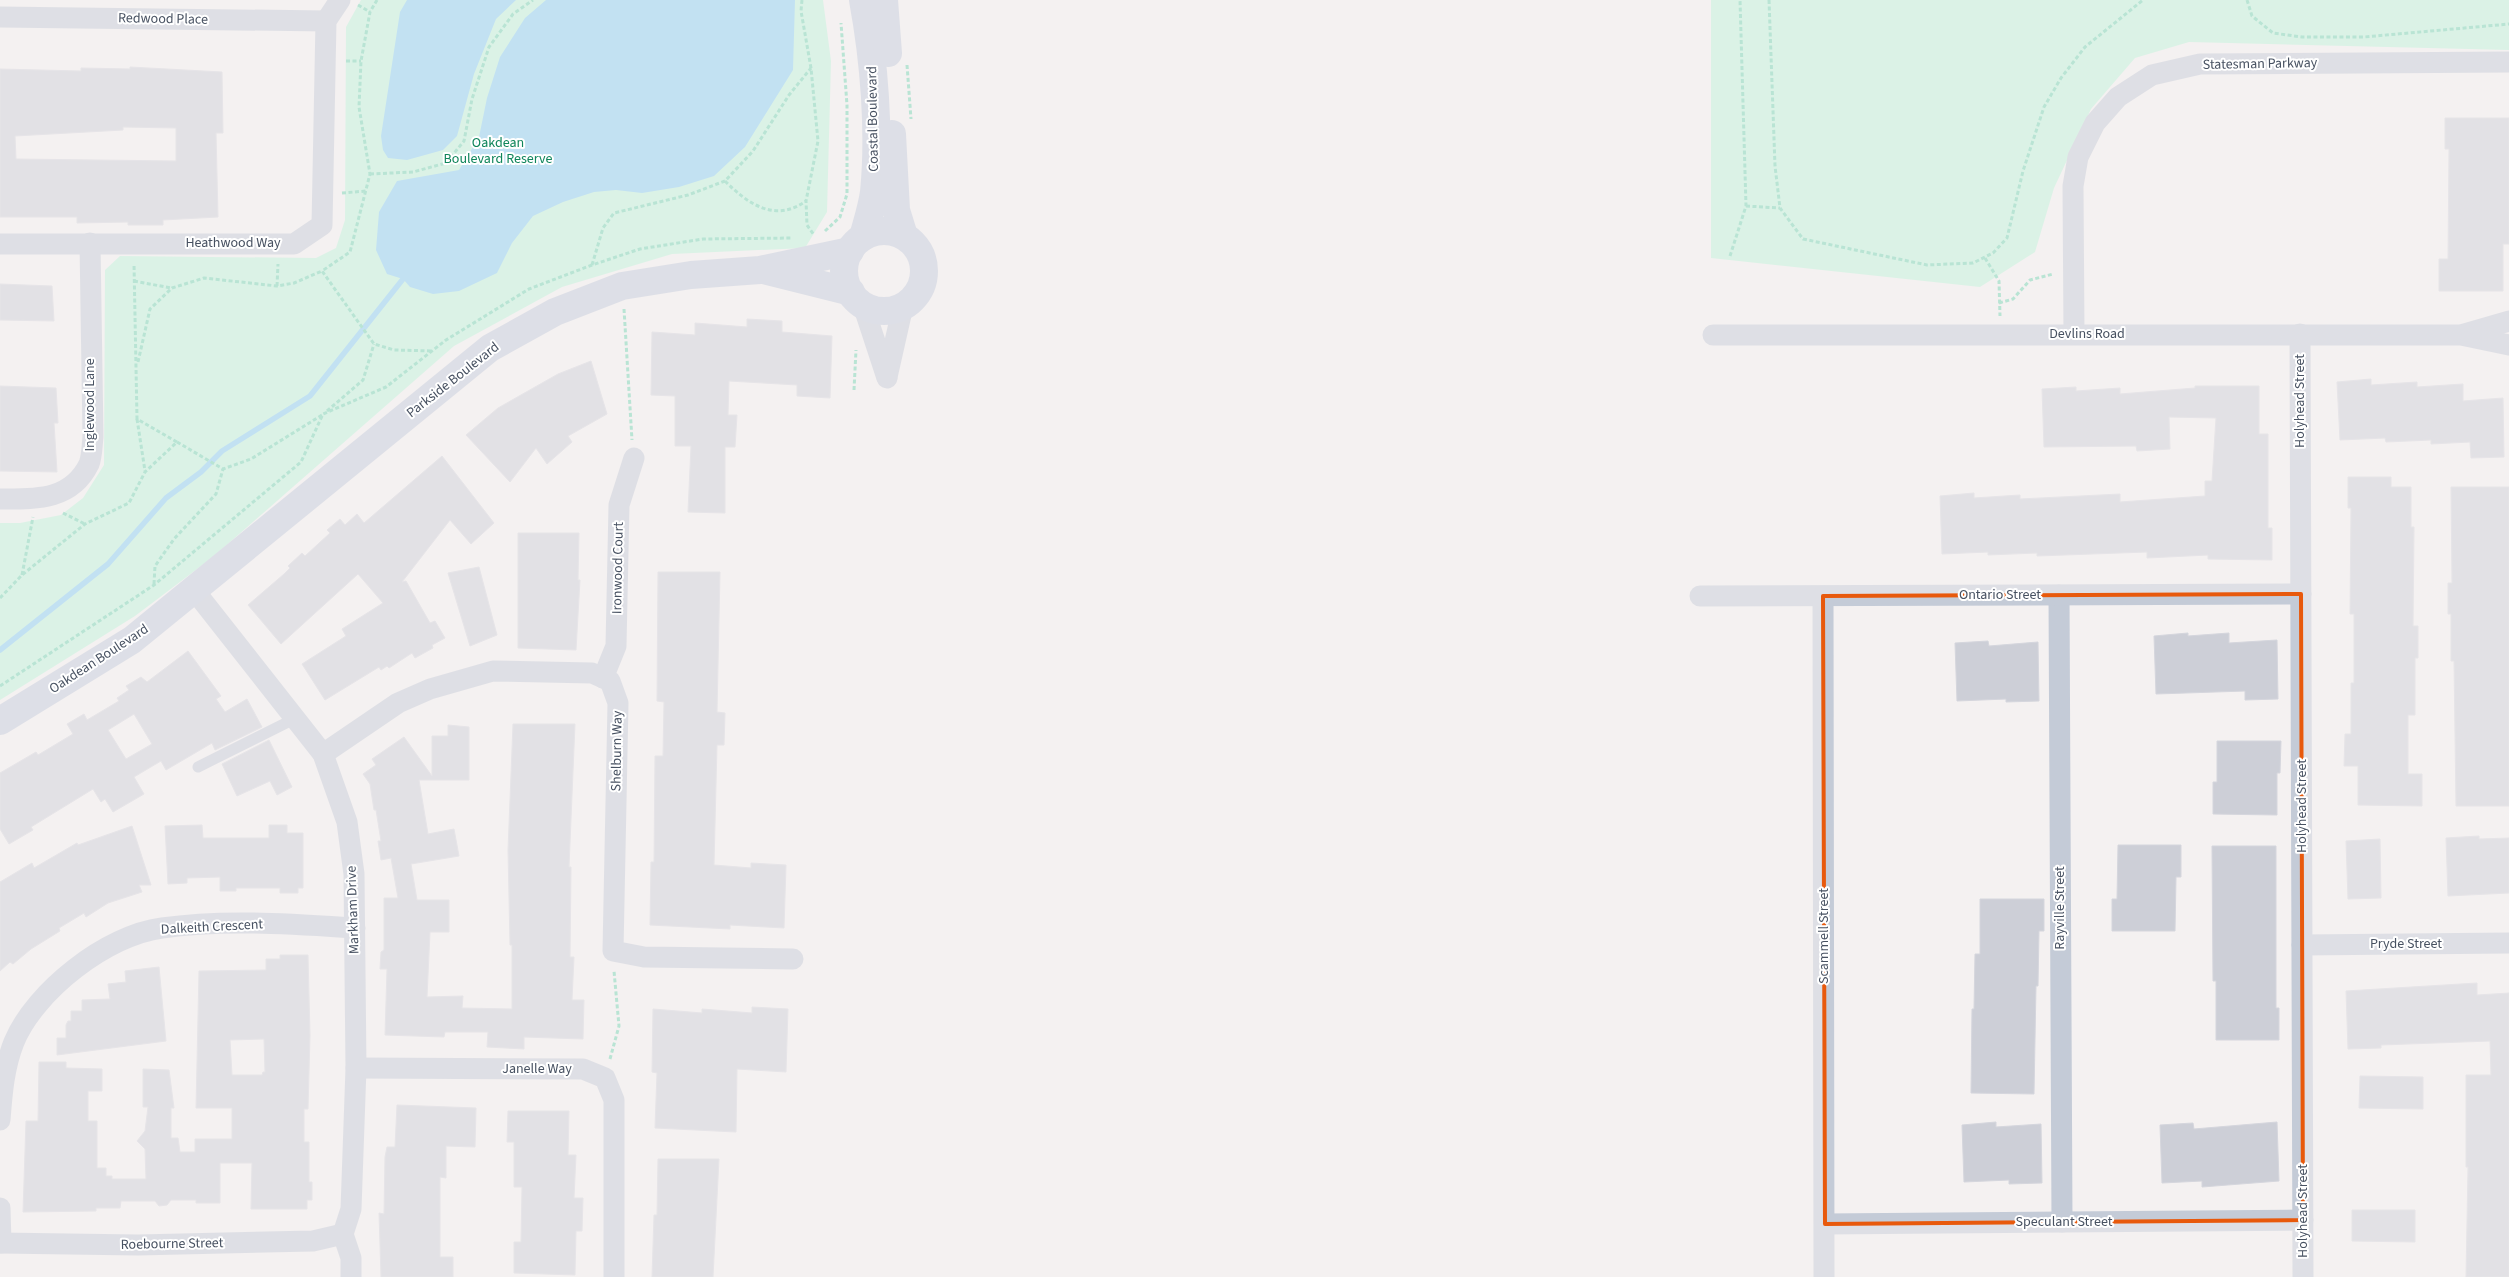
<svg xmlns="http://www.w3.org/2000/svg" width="2509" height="1277" font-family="'Source Sans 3',sans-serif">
<rect width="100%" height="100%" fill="#f4f1f1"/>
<g fill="#bdf4da">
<polygon points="361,0 823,0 831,61 827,212 805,248 672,254 562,287 454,346 213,557 135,616 0,700 0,523 20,523 61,515 83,498 104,465 105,270 120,256 316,258 336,248 345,220 346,27"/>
<polygon points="1711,0 2509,0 2509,50 2189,42 2135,58 2091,109 2054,188 2035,252 1980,287 1711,258"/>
</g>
<g fill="#86cff4">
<polygon points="407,0 516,0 496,19 474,74 457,136 443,150 407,160 388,158 383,150 381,136 400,12"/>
<polygon points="546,0 795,0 793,70 745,147 714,176 679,187 642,193 616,190 594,192 563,202 533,216 512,243 497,273 459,291 433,294 410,287 403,279 387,274 376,250 379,212 397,181 459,170 479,137 487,98 500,57 525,18"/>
</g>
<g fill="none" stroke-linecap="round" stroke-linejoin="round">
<polyline stroke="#86cff4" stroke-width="5.5" points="0,650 108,564 166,498 201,472 222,451 310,396 403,279"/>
</g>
<g fill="#cdcfd7" stroke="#d5d6dd" fill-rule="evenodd">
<path d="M 130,67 L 222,72 L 223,133 L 216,133 L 218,217 L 163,220 L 163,225 L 128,225 L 128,222 L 77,223 L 77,217 L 0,217 L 0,69 L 81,71 L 81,68 L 130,69 ZM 123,127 L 176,128 L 176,161 L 16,159 L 15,136 L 123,130 Z"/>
<polygon points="2445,118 2509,118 2509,244 2503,244 2503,291 2439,291 2439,259 2448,259 2449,149 2445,149"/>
<polygon points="0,284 52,286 54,321 0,320"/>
<polygon points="747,319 782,321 782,332 832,336 830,398 797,396 797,385 729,381 728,415 737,415 735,447 725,447 725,513 688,512 691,446 675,446 675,396 651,395 652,332 695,335 695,323 747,327"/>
<polygon points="591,361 607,414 568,436 572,442 547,464 536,448 510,482 466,435 498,408 558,374"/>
<polygon points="2371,379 2371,385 2417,382 2417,387 2463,384 2463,401 2503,398 2504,457 2471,458 2470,442 2431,444 2431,440 2386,442 2385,438 2340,440 2337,382"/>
<polygon points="0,386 56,388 58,423 54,423 57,472 0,471"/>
<polygon points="2195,386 2259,386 2259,434 2268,434 2268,528 2272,528 2272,560 2208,559 2208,555 2147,558 2147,552 2037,556 2037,553 1988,555 1988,552 1942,554 1940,496 1974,493 1974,498 2020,495 2020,499 2120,494 2120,502 2205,496 2205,481 2212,481 2216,418 2169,417 2170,449 2137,451 2136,446 2044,447 2042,389 2076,387 2076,391 2120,388 2120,394 2195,388"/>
<polygon points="442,456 494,523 471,544 450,520 402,582 406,581 430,623 435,621 445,638 432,645 433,648 415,658 412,653 389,668 387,666 381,670 379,667 325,700 302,664 346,636 342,629 383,603 358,574 281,644 248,605 284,574 290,568 288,566 302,553 305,556 330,533 327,530 340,519 345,525 357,514 364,523"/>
<polygon points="2348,477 2391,477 2391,487 2411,487 2411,527 2414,527 2413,626 2418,626 2418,658 2415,658 2415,715 2408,715 2408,774 2422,774 2422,806 2358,805 2358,766 2344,766 2345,734 2351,734 2351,683 2354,683 2354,614 2350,614 2351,508 2348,508"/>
<polygon points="2451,487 2509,487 2509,806 2456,806 2454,661 2451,661 2451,614 2448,614 2448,583 2452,583"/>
<polygon points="518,533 579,533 578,580 580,580 576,650 518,648"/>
<polygon points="479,567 497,635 470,646 448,573"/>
<polygon points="658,572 720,572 717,712 725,713 724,745 717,745 714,865 751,868 751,863 786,865 784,928 730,925 730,929 650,925 651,862 654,862 655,756 663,756 664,702 657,701"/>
<polygon points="2188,633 2188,636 2229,633 2229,643 2277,640 2278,699 2245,700 2245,691 2156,694 2154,636"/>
<polygon points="1988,641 1989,646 2038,642 2039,701 2006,702 2006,699 1957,701 1955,643"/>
<path d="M 188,651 L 221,696 L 216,699 L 225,712 L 247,699 L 262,727 L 215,750 L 212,743 L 166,770 L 161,761 L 134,777 L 144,794 L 113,812 L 105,799 L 101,802 L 93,789 L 31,827 L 33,830 L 9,844 L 0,829 L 0,773 L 36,752 L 38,755 L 73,734 L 67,724 L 84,714 L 87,720 L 119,701 L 117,698 L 129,690 L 126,686 L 141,677 L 147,682 ZM 134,714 L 152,744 L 126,759 L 108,730 Z"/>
<polygon points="513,724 575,724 569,867 571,867 570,957 574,957 572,1000 584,1000 583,1039 524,1037 524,1049 487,1047 488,1032 445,1032 444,1037 385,1035 387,969 380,969 381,952 384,950 384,898 398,898 391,858 381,860 378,841 381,841 376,810 374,810 370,784 363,774 376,765 372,759 404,737 432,776 432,736 448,736 448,725 469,727 469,780 419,780 428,834 454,829 459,856 411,864 417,900 449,900 449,932 430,932 427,997 463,996 462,1008 512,1009 512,945 510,945 508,850"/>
<polygon points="269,740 292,787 277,795 270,781 237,796 222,764"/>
<polygon points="2217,741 2281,741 2280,773 2277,773 2277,815 2213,814 2213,782 2217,782"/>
<polygon points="202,825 203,838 269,838 269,825 287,825 287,833 303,833 303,888 298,888 298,893 280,893 280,888 236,888 236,891 220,891 220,877 187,878 187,883 168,884 165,826"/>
<polygon points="132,826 151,885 139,885 142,892 108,903 86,917 84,913 59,928 60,931 31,949 13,964 10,962 0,971 0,882 32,863 34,868 77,843 78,845"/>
<polygon points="2479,836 2479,839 2509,838 2509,893 2448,896 2446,838"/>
<polygon points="2380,839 2381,898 2348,899 2346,841"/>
<polygon points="2118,845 2181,845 2181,877 2176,877 2175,931 2112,931 2112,899 2117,899"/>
<polygon points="2212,846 2276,846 2276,1008 2279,1008 2279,1040 2216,1040 2216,981 2213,981"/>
<polygon points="1980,899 2044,899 2044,931 2039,931 2038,986 2036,986 2034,1094 1971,1093 1972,1009 1974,1009 1975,954 1980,954"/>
<path d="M 280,955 L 308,955 L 310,1035 L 308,1109 L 304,1109 L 304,1142 L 309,1142 L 309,1182 L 312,1182 L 312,1200 L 307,1200 L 307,1209 L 251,1209 L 252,1163 L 220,1163 L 220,1203 L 196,1203 L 196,1200 L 171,1200 L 167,1205 L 159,1206 L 155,1201 L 121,1201 L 120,1208 L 96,1208 L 96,1211 L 23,1212 L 26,1121 L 38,1121 L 39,1062 L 66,1062 L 66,1068 L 102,1069 L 102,1091 L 88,1091 L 88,1121 L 97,1121 L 97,1168 L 106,1168 L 106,1176 L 112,1176 L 112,1179 L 146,1179 L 145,1149 L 137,1141 L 145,1131 L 148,1107 L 143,1107 L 143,1069 L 169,1070 L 174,1108 L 171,1108 L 171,1138 L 178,1138 L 180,1152 L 195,1152 L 195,1139 L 232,1139 L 232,1108 L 196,1108 L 199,971 L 266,970 L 266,959 L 280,959 ZM 264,1039 L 265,1072 L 263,1072 L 262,1075 L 232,1075 L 230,1040 Z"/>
<polygon points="159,967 166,1041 57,1055 57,1038 66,1038 66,1025 68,1021 71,1021 71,1011 82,1011 82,1000 110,999 108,984 126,982 125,971"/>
<polygon points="2477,983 2477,995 2509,993 2509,1277 2466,1277 2468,1167 2466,1167 2466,1075 2491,1075 2490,1041 2381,1045 2381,1048 2348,1049 2346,991"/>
<polygon points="752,1007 788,1009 786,1072 737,1069 736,1132 655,1128 657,1073 652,1072 653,1009 702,1013 702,1009 752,1013"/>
<polygon points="2360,1076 2423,1077 2423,1109 2359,1108"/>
<polygon points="397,1105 476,1108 475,1147 446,1146 446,1178 440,1177 440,1257 453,1257 453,1277 381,1277 379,1213 384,1214 385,1157 387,1147 395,1147"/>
<polygon points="508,1111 569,1111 568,1155 576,1155 574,1198 583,1198 582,1231 576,1231 575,1275 514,1273 514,1242 521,1242 522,1187 514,1187 514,1142 507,1142"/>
<polygon points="1996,1122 1996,1127 2041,1124 2042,1183 2009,1184 2009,1180 1964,1182 1962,1125"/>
<polygon points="2277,1122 2279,1181 2202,1187 2202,1181 2162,1183 2160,1125 2193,1123 2194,1129"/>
<polygon points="658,1159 719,1159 713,1277 652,1277 654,1215 657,1215"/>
<polygon points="2352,1210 2415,1210 2415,1242 2352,1241"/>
</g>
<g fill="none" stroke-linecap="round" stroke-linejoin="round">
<g stroke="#71d5b2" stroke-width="3" stroke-dasharray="4 2.5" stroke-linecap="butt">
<polyline points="377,0 370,12 361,61 359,107 370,174 350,252 322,271 374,344 394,350 433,351"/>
<polyline points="802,0 801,11 811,68 818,141 806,201 807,225 814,235"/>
<polyline points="1769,0 1775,166 1780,208 1803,239 1927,265 1973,263 1993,253 2007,238 2023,171 2044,107 2061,78 2085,47 2143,0"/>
<polyline points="2247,0 2252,16 2273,33 2302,37 2364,37 2509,24"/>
<polyline points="358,5 370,12"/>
<polyline points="346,61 361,61"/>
<polyline points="907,65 911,119"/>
<polyline points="370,174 413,172 446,163 464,141 472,99 489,47 513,14 533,0"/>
<path d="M 725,181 C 748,204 775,223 806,201"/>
<polyline points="342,193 366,191"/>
<polyline points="1746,206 1780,208"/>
<polyline points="825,231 840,217 847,194 847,105 841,23"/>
<polyline points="1730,256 1746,206 1740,0"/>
<polyline points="1985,258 1999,281 2000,316"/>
<polyline points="592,265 603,228 614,213 688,195 725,181 753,151 789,95 811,68"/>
<polyline points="134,281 171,288"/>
<polyline points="277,286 278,264"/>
<polyline points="1999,303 2013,299 2030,280 2053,274"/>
<polyline points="624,309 632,440"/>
<polyline points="138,362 150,309 172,288 204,278 277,286 294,283 322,271"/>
<polyline points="854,390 856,350"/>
<polyline points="327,411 363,380 374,344"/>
<polyline points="137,419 145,471"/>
<polyline points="177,442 223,469 251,459 322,415"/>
<polyline points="63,513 85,524"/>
<polyline points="22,575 33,517"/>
<polyline points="154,584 155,566 174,539 216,494 223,469"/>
<polyline points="0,598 22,575 85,524 129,503 145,472 177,442 137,419 134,264"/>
<polyline points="0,686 154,585 301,462 323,414 386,387 446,340 529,289 592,265 640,249 703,239 792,238"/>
<polyline points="610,1059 619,1026 614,971"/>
</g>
<polyline stroke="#c4cbd7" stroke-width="11" points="198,767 296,718"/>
<g stroke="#c4cbd7" stroke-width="21">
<polyline points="0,17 326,21"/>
<polyline points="0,244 294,244 322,225 326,21 340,0"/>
<polyline points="863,305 887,378"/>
<polyline points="2074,334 2073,186 2078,157 2095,123 2118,97 2152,75 2200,64 2509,62"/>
<polyline points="2300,334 2303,1277"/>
<polyline points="2464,334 2509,321"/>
<polyline points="1713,335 2461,335 2509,345"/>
<polyline points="887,377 903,306"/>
<path d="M 0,499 C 35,499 71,501 89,464 C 92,457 92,445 93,437 L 90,243"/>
<polyline points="194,590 323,754 347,822 354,874 356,1068 351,1209 343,1234 351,1258 351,1277"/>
<polyline points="2059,595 2062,1222"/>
<polyline points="1700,596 2301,594"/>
<polyline points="1823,596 1824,1277"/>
<polyline points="603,678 616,646 619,505 634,458"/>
<polyline points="323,754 398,703 430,689 493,671 592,673 610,681 618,703 613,951 644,957 793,959"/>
<polyline points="2302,945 2509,943"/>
<polyline points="356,1068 583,1069 605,1078 614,1100 614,1277"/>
<path d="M 0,1120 C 2,1094 4,1067 14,1042 C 35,991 107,935 162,928 C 224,919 292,924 355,928"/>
<polyline points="0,1208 1,1243"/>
<polyline points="1825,1224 2303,1220"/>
<polyline points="0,1243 138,1245 313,1241 343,1234"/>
</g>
<g stroke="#c2cbdb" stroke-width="28">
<path d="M 863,0 C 874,60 880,131 874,192 C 872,207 867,222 863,237"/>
<polyline points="884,0 888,53"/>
<polyline points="892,134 896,210 904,236"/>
<circle cx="884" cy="271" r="40"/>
<polyline points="767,271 851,292"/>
<polyline points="0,721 132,640 490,348 555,312 622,286 691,275 760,270 850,251"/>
</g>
</g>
<path d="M0 0H2509V1277H0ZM 2301,594 L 2303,1220 L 1825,1224 L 1823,596 Z" fill="#f4f1f1" fill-opacity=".55" fill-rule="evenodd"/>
<path fill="none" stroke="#e8590c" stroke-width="4" stroke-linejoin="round" d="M 2301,594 L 2303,1220 L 1825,1224 L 1823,596 Z"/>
<g text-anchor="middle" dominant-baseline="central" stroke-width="4" stroke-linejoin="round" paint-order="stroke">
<g font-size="14" fill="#475161" stroke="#fff">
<text transform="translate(163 19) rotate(1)">Redwood Place</text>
<text transform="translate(2260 64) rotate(-1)">Statesman Parkway</text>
<text transform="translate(873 119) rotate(-91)">Coastal Boulevard</text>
<text x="233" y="243">Heathwood Way</text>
<text x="2087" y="334">Devlins Road</text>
<text transform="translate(453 380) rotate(-38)">Parkside Boulevard</text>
<text transform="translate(2300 401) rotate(-90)">Holyhead Street</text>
<text transform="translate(90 405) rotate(-90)">Inglewood Lane</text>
<text transform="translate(618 568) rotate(-89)">Ironwood Court</text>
<text x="2000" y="595">Ontario Street</text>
<text transform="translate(99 659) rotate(-33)">Oakdean Boulevard</text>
<text transform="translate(617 751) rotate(-89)">Shelburn Way</text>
<text transform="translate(2302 806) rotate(-90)">Holyhead Street</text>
<text transform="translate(2060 908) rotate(-90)">Rayville Street</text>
<text transform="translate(353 910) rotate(-92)">Markham Drive</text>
<text transform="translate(212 927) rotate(-3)">Dalkeith Crescent</text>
<text transform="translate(1824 936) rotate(-90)">Scammell Street</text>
<text x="2406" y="944">Pryde Street</text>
<text x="537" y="1069">Janelle Way</text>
<text transform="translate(2303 1211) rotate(-90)">Holyhead Street</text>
<text x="2064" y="1222">Speculant Street</text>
<text transform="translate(172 1244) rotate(-1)">Roebourne Street</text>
</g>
<g font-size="14" fill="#0f855a" stroke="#fff">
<text x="498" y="143">Oakdean<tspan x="498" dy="16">Boulevard Reserve</tspan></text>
</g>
</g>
</svg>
